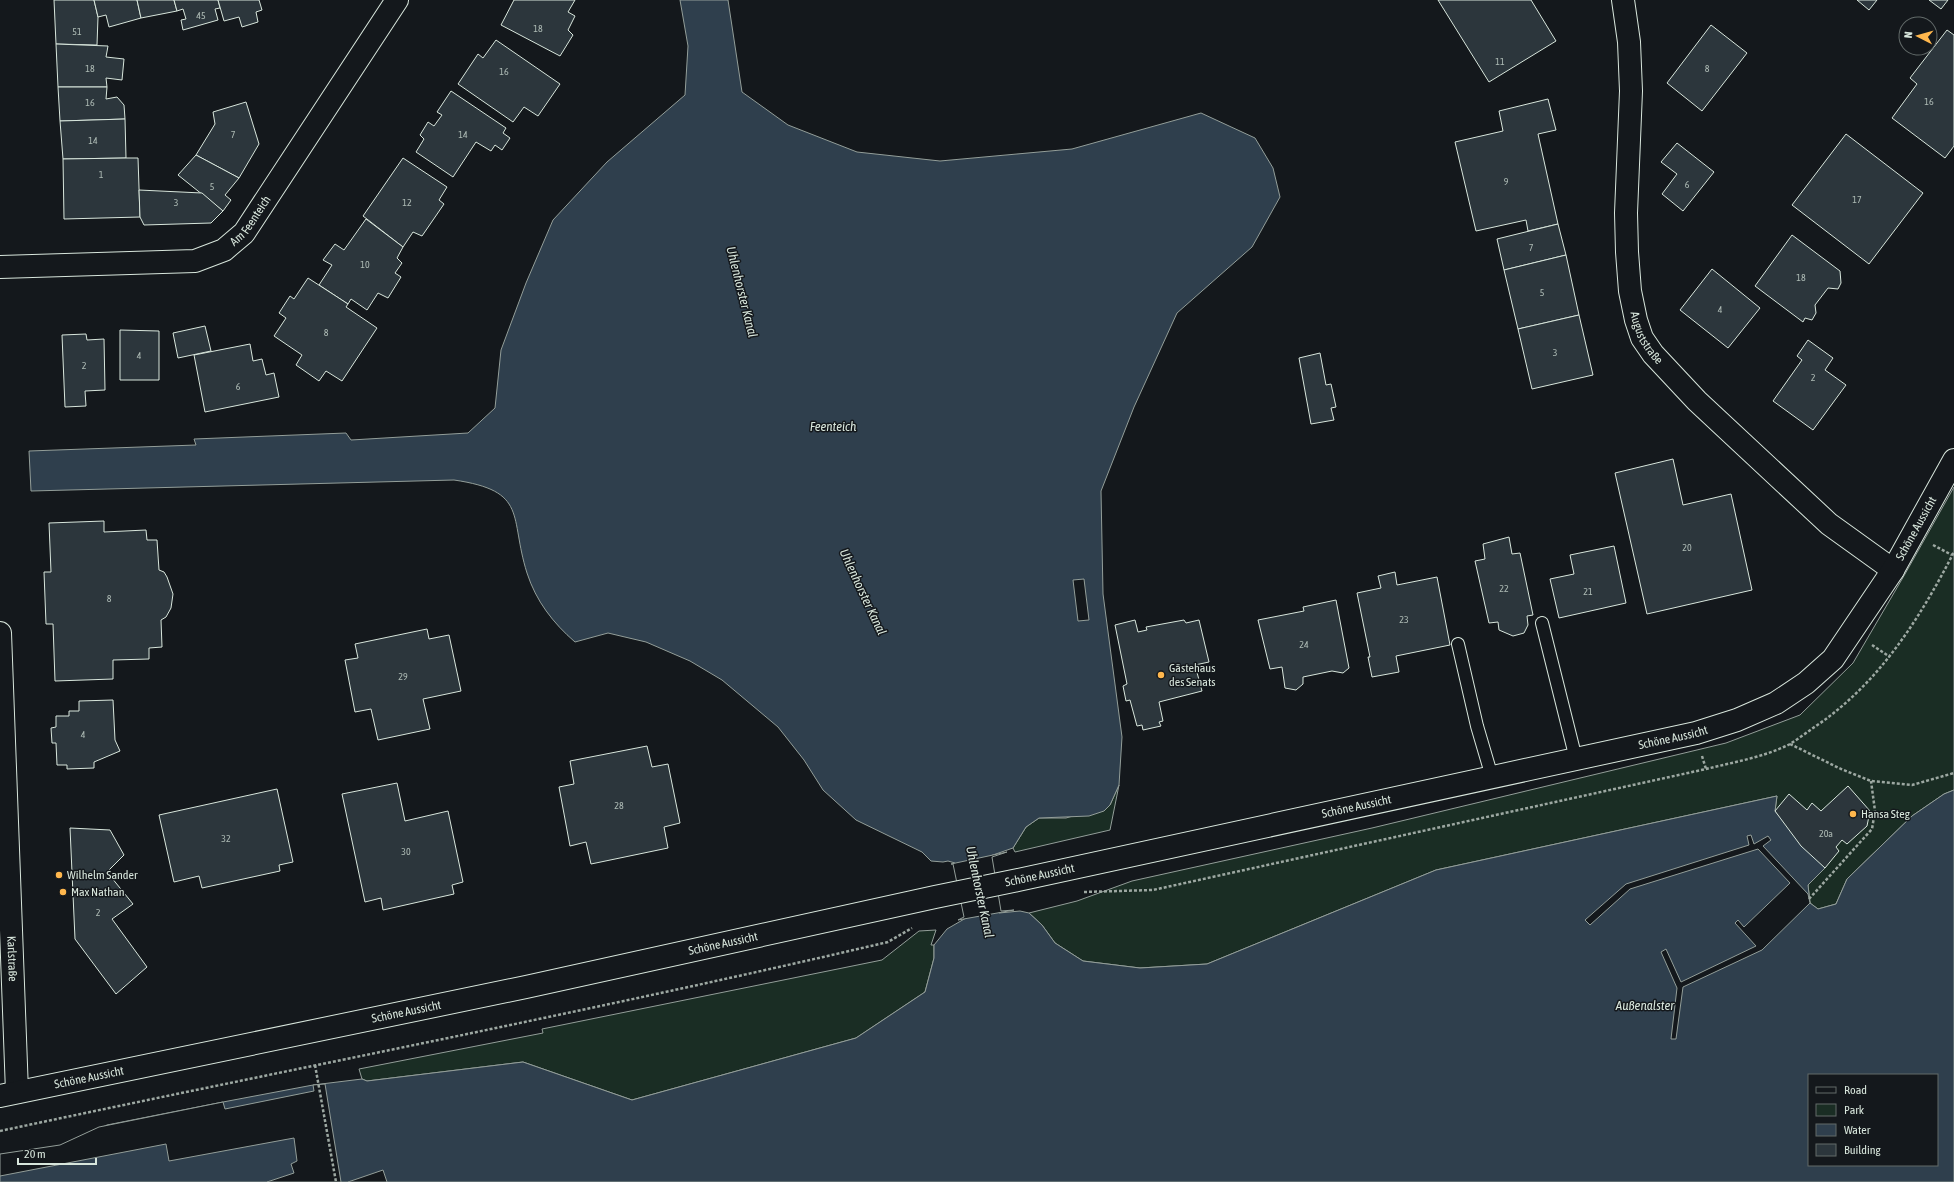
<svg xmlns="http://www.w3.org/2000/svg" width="1954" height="1182" font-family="'Asap Condensed',sans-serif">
<rect width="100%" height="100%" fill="#14181c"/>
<g fill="#1a2d24" stroke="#939e99">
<polygon points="1954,487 1954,790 1944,794 1912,816 1847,879 1836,904 1818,909 1810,903 1808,885 1775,811 1777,796 1436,870 1207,964 1140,968 1083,961 1055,943 1042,925 1029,913 1077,901 1132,881 1372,828 1726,743 1800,715 1853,663 1905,574"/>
<polygon points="1119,785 1110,830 1015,852 1013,848 1026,827 1039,818 1066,818 1110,805"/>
<polygon points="936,930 931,945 934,945 934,958 925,992 856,1038 632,1100 523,1062 367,1081 362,1079 359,1069 543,1033 542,1029 882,960 919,931"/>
</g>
<path fill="#2f3f4d" stroke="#939e99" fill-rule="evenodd" d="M 680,0 L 728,0 L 742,92 L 788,125 L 857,152 L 940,161 L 1072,149 L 1201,113 L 1255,138 L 1273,168 L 1280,197 L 1252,247 L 1177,313 L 1134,407 L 1101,491 L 1103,594 L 1122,737 L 1119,785 L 1110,805 L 1104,811 L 1089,816 L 1039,818 L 1026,827 L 1013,848 L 990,856 L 999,913 L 1020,911 L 1029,913 L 1042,925 L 1055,943 L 1083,961 L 1140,968 L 1207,964 L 1436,870 L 1777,796 L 1775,811 L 1825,868 L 1808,885 L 1810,903 L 1818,909 L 1836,904 L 1847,879 L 1912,816 L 1944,794 L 1954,790 L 1954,1182 L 0,1182 L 0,1156 L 61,1147 L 107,1125 L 223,1102 L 313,1085 L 362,1079 L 367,1081 L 523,1062 L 632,1100 L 856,1038 L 925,992 L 934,958 L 934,945 L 947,929 L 966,918 L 955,863 L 948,861 L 943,862 L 931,861 L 922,852 L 856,820 L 823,790 L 804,760 L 778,727 L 722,680 L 690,661 L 646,642 L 608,633 L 575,642 C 553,623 536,601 527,573 C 509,516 529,491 454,480 L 31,491 L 29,451 L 196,445 L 194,439 L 346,433 L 351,440 L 468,433 L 495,408 L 501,350 L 526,283 L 553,220 L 607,162 L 685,95 L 688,46 ZM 1809,1075 L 1937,1075 L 1937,1165 L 1809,1165 Z"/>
<g fill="#14181c" stroke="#939e99">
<polygon points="1084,579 1089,620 1078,621 1073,580"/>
<polygon points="1751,835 1754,844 1768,836 1771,840 1763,846 1808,894 1810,903 1762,950 1683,987 1676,1039 1671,1039 1677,988 1661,952 1666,949 1681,982 1756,946 1735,923 1738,920 1744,927 1790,883 1758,849 1630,889 1590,925 1585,920 1626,884 1749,845 1747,836"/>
<polygon points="1007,852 992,857 1001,911 1014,910 958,920 964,917 953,864 951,864"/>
<polygon points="325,1084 341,1182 267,1182 294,1173 291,1164 297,1161 294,1138 169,1161 166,1144 0,1176 0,1154 60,1145 99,1127 223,1102 225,1109 314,1091 313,1085"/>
<polygon points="383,1170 387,1182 348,1182"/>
</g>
<g fill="#2c363c" stroke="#d8e6dc">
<polygon points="54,0 94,0 98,17 97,45 56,44"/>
<polygon points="94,0 137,0 141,18 109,27 106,15 98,17"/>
<polygon points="137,0 174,0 177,11 141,18"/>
<polygon points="174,0 218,0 220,8 215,9 218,20 183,30 181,20 186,19 183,9 177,11"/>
<polygon points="218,0 259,0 262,10 256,12 258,22 242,27 239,17 224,21"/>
<polygon points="514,0 575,0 568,12 575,16 568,30 573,35 560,56 501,25"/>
<polygon points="1438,0 1531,0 1556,41 1489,82"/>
<polygon points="1857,0 1877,0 1869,10"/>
<polygon points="1929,0 1948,0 1941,9"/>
<polygon points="1711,25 1747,53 1702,111 1667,83"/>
<polygon points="1947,30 1954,35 1954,146 1945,158 1892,118 1917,84 1910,78"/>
<polygon points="496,40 560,84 538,116 524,107 513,122 458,84 478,54 483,58"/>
<polygon points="56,44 108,46 106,57 124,59 122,80 106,78 107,87 58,87"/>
<polygon points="58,87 107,87 106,99 117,97 124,105 125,119 60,121"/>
<polygon points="451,91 506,128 503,133 510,138 502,150 495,145 491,151 476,142 453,177 416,152 424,139 420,135 428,122 434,126 442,115 437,112"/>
<polygon points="1548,99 1556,130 1538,134 1558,224 1528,231 1526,220 1476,231 1455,142 1503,131 1499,111"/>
<polygon points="246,102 259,144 239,178 196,155 215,124 213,112"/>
<polygon points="125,119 126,158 63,159 60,121"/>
<polygon points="1846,134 1923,193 1869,264 1792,205"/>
<polygon points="1677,143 1714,172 1683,211 1662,194 1677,174 1661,162"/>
<polygon points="196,155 239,178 225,195 231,200 223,211 178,175"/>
<polygon points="126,158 138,158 140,217 64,219 63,159"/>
<polygon points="403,158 447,187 439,200 444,204 422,236 413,232 403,247 363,216"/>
<polygon points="139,190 202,193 223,211 211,223 144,225 140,217"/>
<polygon points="366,219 403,247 397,258 402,263 395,273 401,277 388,298 378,293 367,310 351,299 348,304 319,285 332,265 323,260 335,244 344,250"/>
<polygon points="1558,224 1566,255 1504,270 1497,239"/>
<polygon points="1792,235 1840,271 1841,283 1838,289 1828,288 1815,305 1816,313 1812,320 1805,318 1803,322 1755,286"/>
<polygon points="1566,255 1579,315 1518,329 1504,270"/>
<polygon points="1712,269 1760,308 1728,348 1680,310"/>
<polygon points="308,278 348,304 346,307 377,328 342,381 326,371 319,381 296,365 302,355 274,336 286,318 279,313 290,296 294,299"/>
<polygon points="1579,315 1593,375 1532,389 1518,329"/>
<polygon points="205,326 211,351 178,358 173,333"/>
<polygon points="120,330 159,331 159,380 120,380"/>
<polygon points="86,334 87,340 104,339 105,390 85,391 86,406 65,407 62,335"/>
<polygon points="1808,340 1833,358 1825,370 1846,385 1813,430 1773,401 1802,360 1797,356"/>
<polygon points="250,344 253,361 262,359 266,375 274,373 279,397 205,412 194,355"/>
<polygon points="1320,353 1326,385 1331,384 1336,407 1331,408 1334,420 1311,424 1299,358"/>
<polygon points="1673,459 1683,505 1731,494 1752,590 1647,614 1615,473"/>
<polygon points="104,521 104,532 146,530 147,540 157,540 159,570 164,572 167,577 173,594 171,608 166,617 161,620 162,647 149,648 149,659 113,660 113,679 55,681 53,624 46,624 44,572 51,572 49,523"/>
<polygon points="1509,537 1512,554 1520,553 1533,615 1527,616 1528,625 1524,633 1513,636 1499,630 1498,622 1489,623 1475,561 1485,559 1483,544"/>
<polygon points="1614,546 1626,603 1559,618 1550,579 1574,574 1570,555"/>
<polygon points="1395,572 1397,585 1437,577 1450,645 1396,656 1399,672 1372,677 1368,657 1370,657 1357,593 1381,588 1378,576"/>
<polygon points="1336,600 1349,668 1343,673 1332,671 1303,677 1303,684 1296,690 1285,688 1282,667 1270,669 1258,620 1304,611 1303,607"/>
<polygon points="1135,620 1138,632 1147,630 1146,627 1184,620 1186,623 1199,620 1209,662 1195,665 1202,691 1159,702 1163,721 1159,722 1161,726 1143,730 1142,725 1137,726 1130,700 1126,701 1123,686 1127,684 1115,625"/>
<polygon points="427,629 429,639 449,635 461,691 423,699 430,729 378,740 371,709 355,712 345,660 358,658 355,644"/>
<polygon points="113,700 115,740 120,751 94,762 94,768 67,769 67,765 57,765 56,743 52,743 51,728 56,727 56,716 69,716 69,711 79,711 79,701"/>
<polygon points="647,746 652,767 668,764 680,823 664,827 668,848 591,864 586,842 570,846 559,787 574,784 570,761"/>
<polygon points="397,783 405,821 448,811 463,882 452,885 454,894 383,910 381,898 365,902 342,794"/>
<polygon points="1848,786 1870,811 1867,826 1847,844 1842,840 1836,847 1839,851 1825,868 1801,846 1775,811 1789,794 1807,810 1812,803 1821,811"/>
<polygon points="277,789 293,862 279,865 280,871 202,888 199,876 174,882 159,815"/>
<polygon points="70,828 110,830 124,855 107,872 133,904 112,919 147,967 116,994 75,939"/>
</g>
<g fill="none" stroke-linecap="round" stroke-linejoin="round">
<defs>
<g id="service">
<polyline points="1542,623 1576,759"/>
<polyline points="1458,644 1477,726 1492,777"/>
</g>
<g id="minor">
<path id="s1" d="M 1623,0 L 1629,42 L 1631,91 L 1626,213 L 1627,252 L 1630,291 L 1636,320 L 1642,338 L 1653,354 L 1697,401 L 1829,524 L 1893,570"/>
<path id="s2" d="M 0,267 L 195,261 L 224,250 L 244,233 L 397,0"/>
<path id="s3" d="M 0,633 L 17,1092"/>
<path id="s4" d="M 0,1096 L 526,987 L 935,897 L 1018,880 L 1696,733 L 1737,720 L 1776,703 L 1806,683 L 1833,659 L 1893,570 L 1954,460"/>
</g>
</defs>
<use href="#service" stroke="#d8e6dc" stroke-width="14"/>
<use href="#minor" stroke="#d8e6dc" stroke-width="24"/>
<g stroke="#9da8a2" stroke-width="2.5" stroke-dasharray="3 2" stroke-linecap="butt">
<polyline points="1933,545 1952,555"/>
<polyline points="1872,645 1890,657"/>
<polyline points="1790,744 1841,769 1871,781 1912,785 1954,773"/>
<polyline points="1702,756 1706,769"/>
<path d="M 1084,892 L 1153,890 L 1706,769 C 1734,762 1765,757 1790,744 C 1798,739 1806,733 1813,728 C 1878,685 1919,620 1954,552"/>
<polyline points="1809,899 1872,829 1875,811 1871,781"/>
<polyline points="315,1065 336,1182"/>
<path d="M 0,1131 C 296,1068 593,1011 888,942 L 912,928"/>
</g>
<use href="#service" stroke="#14181c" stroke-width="12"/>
<use href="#minor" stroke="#14181c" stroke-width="22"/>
</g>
<g fill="#ffb74d" stroke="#14181c" stroke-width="1.5">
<circle cx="1161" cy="675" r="4"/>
<circle cx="1853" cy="814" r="4"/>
<circle cx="59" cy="875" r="4"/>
<circle cx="63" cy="892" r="4"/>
</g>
<g text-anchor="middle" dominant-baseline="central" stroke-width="3" stroke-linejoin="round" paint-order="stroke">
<g font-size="10" fill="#adbab4">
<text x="201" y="15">45</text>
<text x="538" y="28">18</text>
<text x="77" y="31">51</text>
<text x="1500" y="61">11</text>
<text x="90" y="68">18</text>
<text x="1707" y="68">8</text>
<text x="504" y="71">16</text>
<text x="1929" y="101">16</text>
<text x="90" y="102">16</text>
<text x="233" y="134">7</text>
<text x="463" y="134">14</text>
<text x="93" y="140">14</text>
<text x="101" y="174">1</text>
<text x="1506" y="181">9</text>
<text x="1687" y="184">6</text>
<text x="212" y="186">5</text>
<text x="1857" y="199">17</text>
<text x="176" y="202">3</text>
<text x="407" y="202">12</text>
<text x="1531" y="247">7</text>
<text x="365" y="264">10</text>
<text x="1801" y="277">18</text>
<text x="1542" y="292">5</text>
<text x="1720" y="309">4</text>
<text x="326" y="332">8</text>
<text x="1555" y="352">3</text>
<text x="139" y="355">4</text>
<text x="84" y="365">2</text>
<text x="1813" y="377">2</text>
<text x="238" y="386">6</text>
<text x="1687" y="547">20</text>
<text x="1504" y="588">22</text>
<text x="1588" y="591">21</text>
<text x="109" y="598">8</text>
<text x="1404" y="619">23</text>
<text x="1304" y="644">24</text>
<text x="403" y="676">29</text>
<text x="83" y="734">4</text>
<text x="619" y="805">28</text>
<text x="1826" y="833">20a</text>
<text x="226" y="838">32</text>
<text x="406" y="851">30</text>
<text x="98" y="912">2</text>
</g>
<g font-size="12" fill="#d8e6dc" stroke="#14181c">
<text stroke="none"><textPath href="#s2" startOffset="266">Am Feenteich</textPath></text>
<text stroke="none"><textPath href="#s1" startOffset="342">Auguststraße</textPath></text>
<text stroke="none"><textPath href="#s4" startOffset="2047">Schöne Aussicht</textPath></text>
<text stroke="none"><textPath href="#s4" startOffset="1711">Schöne Aussicht</textPath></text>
<text stroke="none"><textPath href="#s4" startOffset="1387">Schöne Aussicht</textPath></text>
<text stroke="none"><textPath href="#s4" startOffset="1063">Schöne Aussicht</textPath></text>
<text stroke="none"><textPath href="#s4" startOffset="739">Schöne Aussicht</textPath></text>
<text stroke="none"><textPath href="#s3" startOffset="326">Karlstraße</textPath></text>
<text stroke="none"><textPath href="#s4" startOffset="415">Schöne Aussicht</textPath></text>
<text stroke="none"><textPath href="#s4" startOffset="91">Schöne Aussicht</textPath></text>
</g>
<g font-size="12" fill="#d8e6dc" stroke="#14181c" text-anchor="start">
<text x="1169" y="668">Gästehaus<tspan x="1169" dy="14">des Senats</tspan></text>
<text x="1861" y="814">Hansa Steg</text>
<text x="67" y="875">Wilhelm Sander</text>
<text x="71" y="892">Max Nathan</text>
</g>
<g font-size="13" font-style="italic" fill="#d8e6dc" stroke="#14181c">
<text transform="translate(742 292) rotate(76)">Uhlenhorster Kanal</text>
<text x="833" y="426">Feenteich</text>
<text transform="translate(863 592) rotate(65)">Uhlenhorster Kanal</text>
<text transform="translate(980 892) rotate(78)">Uhlenhorster Kanal</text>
<text x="1645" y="1005">Außenalster</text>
</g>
</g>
<rect x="1808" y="1074" width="130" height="92" fill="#14181c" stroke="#626a69"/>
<rect x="1816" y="1087" width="20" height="6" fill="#14181c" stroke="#626a69"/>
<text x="1844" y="1094" font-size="12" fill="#d8e6dc">Road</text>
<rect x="1816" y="1104" width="20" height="12" fill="#1a2d24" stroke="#626a69"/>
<text x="1844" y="1114" font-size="12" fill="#d8e6dc">Park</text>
<rect x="1816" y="1124" width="20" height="12" fill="#2f3f4d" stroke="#626a69"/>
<text x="1844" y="1134" font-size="12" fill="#d8e6dc">Water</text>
<rect x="1816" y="1144" width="20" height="12" fill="#2c363c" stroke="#626a69"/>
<text x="1844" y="1154" font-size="12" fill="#d8e6dc">Building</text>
<g transform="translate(1918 36) rotate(276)"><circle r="19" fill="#14181c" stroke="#626a69"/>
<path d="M0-3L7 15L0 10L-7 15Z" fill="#ffb74d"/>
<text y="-6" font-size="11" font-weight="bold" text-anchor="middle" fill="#d8e6dc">N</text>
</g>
<path d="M18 1158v6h78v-6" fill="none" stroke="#d8e6dc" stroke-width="2"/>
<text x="24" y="1158" font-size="12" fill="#d8e6dc" stroke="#14181c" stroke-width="3" paint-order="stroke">20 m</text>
</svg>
